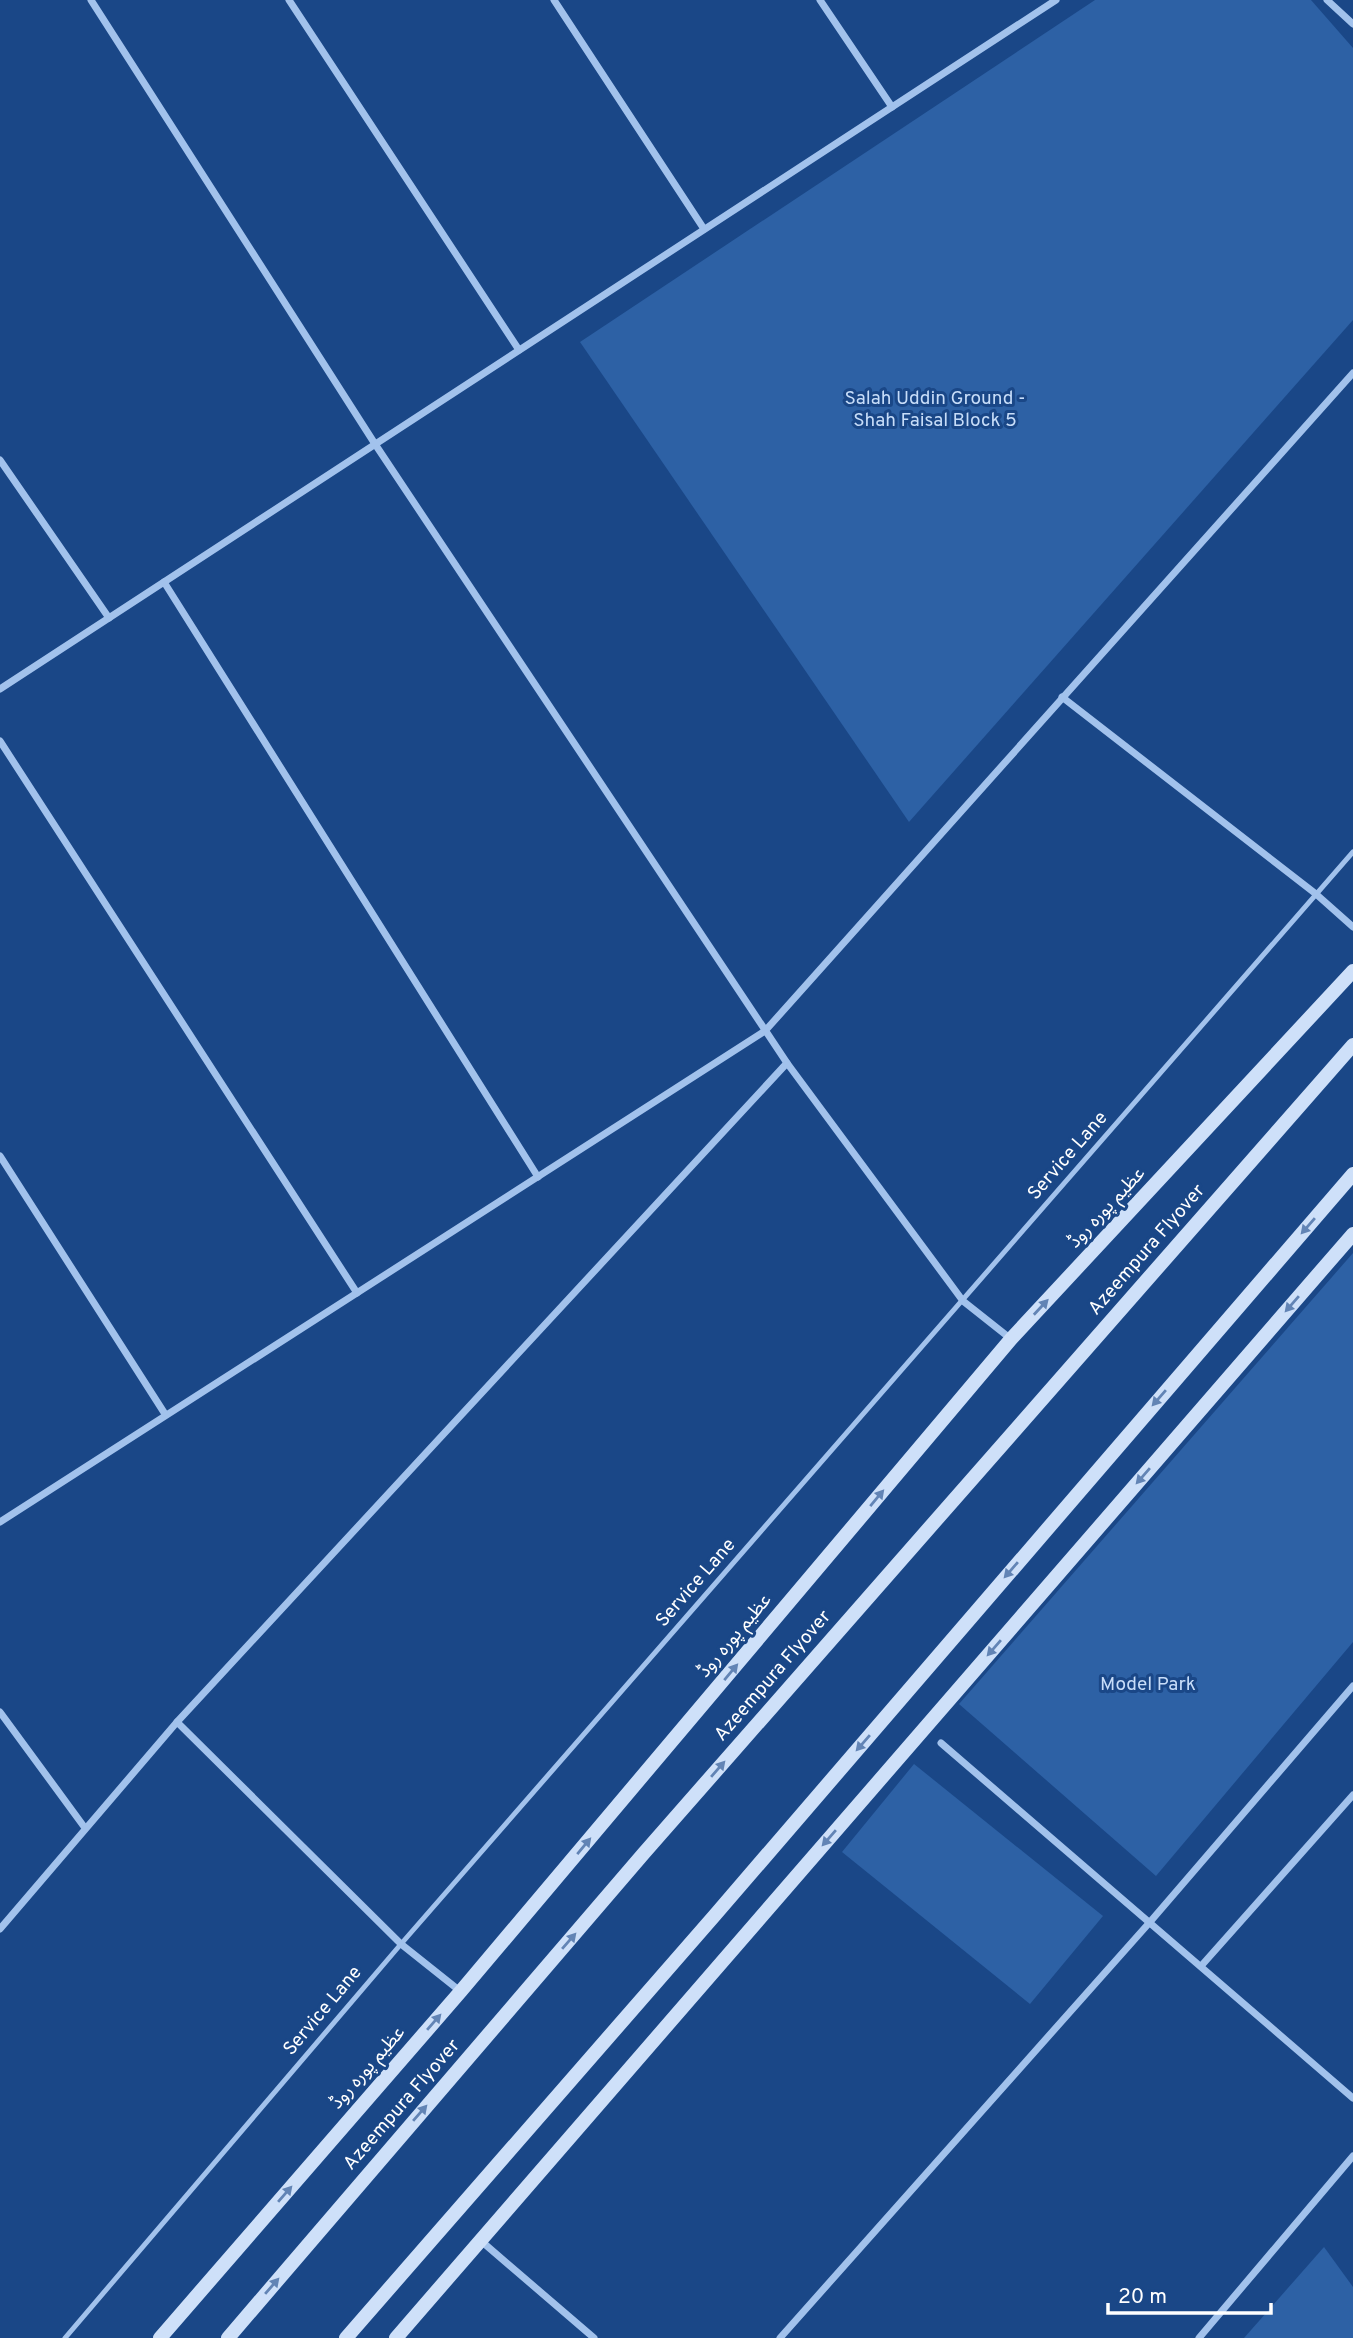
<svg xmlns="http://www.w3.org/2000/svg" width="1353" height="2338" font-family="Overpass,'Noto Sans Arabic',sans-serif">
<rect width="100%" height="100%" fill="#1a4787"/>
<g fill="#2d61a5">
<polygon points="1095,0 1311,0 1353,48 1353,320 909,822 580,342"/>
<polygon points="1353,1253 1353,1642 1156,1876 959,1704"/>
<polygon points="914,1764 1103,1916 1030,2004 842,1852"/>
<polygon points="1324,2247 1353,2287 1353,2338 1244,2338"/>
</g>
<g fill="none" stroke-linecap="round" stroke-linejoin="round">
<polyline stroke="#a2c2ec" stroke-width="5" points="65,2338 401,1944 1353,852"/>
<g stroke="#a2c2ec" stroke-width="7">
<polyline points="91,0 375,444 787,1063 963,1301 1011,1339"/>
<polyline points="289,0 519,350"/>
<polyline points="554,0 704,229"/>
<polyline points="820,0 892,107"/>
<polyline points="1327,0 1353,24"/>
<polyline points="0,460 109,618"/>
<polyline points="164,582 538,1177"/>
<polyline points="0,689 1056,0"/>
<polyline points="1062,697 1316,894 1353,927"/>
<polyline points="0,741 357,1293"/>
<polyline points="0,1156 165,1414"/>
<polyline points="0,1522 765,1031 1353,373"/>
<polyline points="0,1712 85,1828"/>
<polyline points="177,1722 401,1944 460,1991"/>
<polyline points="941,1743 1353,2098"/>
<polyline points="0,1929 177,1722 787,1063"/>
<polyline points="1202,1965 1353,1795"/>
<polyline points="480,2240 594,2338"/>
<polyline points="780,2338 1150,1922 1353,1686"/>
<polyline points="1199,2338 1353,2156"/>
</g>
<g stroke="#cee0f9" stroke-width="14">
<polyline points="160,2338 461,1991 1011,1339 1353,971"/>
<polyline points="228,2338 644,1853 1353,1045"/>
<polyline points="346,2338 715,1915 1353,1174"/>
<polyline points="396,2338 1353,1234"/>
</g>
</g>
<defs><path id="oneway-solid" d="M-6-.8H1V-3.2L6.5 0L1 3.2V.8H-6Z" transform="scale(1.75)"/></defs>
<g fill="#6284b5">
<use href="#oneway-solid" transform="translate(1308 1226) rotate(131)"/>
<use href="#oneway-solid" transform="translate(1292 1304) rotate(131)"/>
<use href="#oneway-solid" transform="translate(1041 1307) rotate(-47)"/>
<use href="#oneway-solid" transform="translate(1159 1398) rotate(131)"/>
<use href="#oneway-solid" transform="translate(1143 1476) rotate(131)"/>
<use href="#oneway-solid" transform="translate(877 1498) rotate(-50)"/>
<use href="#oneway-solid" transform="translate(1011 1570) rotate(131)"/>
<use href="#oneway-solid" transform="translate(994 1648) rotate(131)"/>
<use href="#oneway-solid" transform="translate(731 1672) rotate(-50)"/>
<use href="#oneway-solid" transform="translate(863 1743) rotate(131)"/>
<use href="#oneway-solid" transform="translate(718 1769) rotate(-49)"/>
<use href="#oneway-solid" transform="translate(829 1838) rotate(131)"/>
<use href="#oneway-solid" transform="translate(584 1846) rotate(-50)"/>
<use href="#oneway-solid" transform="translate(569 1941) rotate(-49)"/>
<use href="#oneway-solid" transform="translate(434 2022) rotate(-49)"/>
<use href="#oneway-solid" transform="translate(420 2113) rotate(-49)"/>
<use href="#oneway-solid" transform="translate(285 2194) rotate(-49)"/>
<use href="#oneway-solid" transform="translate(272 2286) rotate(-49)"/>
</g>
<g text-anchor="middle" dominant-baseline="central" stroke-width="6" stroke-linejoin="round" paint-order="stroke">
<g font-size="19" fill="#c7ddf9" stroke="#1a4787">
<text x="935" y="399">Salah Uddin Ground -<tspan x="935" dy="22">Shah Faisal Block 5</tspan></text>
<text x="1148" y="1685">Model Park</text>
</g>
<g font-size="19" fill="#fff" stroke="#1a4787">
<text transform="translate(1068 1156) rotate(-49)">Service Lane</text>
<text transform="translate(1107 1208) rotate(-47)">عظیم پورہ روڈ</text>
<text transform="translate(1147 1250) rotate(-49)">Azeempura Flyover</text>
<text transform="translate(696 1583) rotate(-49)">Service Lane</text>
<text transform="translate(735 1636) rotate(-50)">عظیم پورہ روڈ</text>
<text transform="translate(773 1676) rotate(-49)">Azeempura Flyover</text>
<text transform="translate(323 2011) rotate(-50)">Service Lane</text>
<text transform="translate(368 2068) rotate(-49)">عظیم پورہ روڈ</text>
<text transform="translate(402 2105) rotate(-49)">Azeempura Flyover</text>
</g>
</g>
<path d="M1108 2303v10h163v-10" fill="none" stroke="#ffffff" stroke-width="3.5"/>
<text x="1118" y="2303" font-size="21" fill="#ffffff" stroke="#1a4787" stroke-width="5" paint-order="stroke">20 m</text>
</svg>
